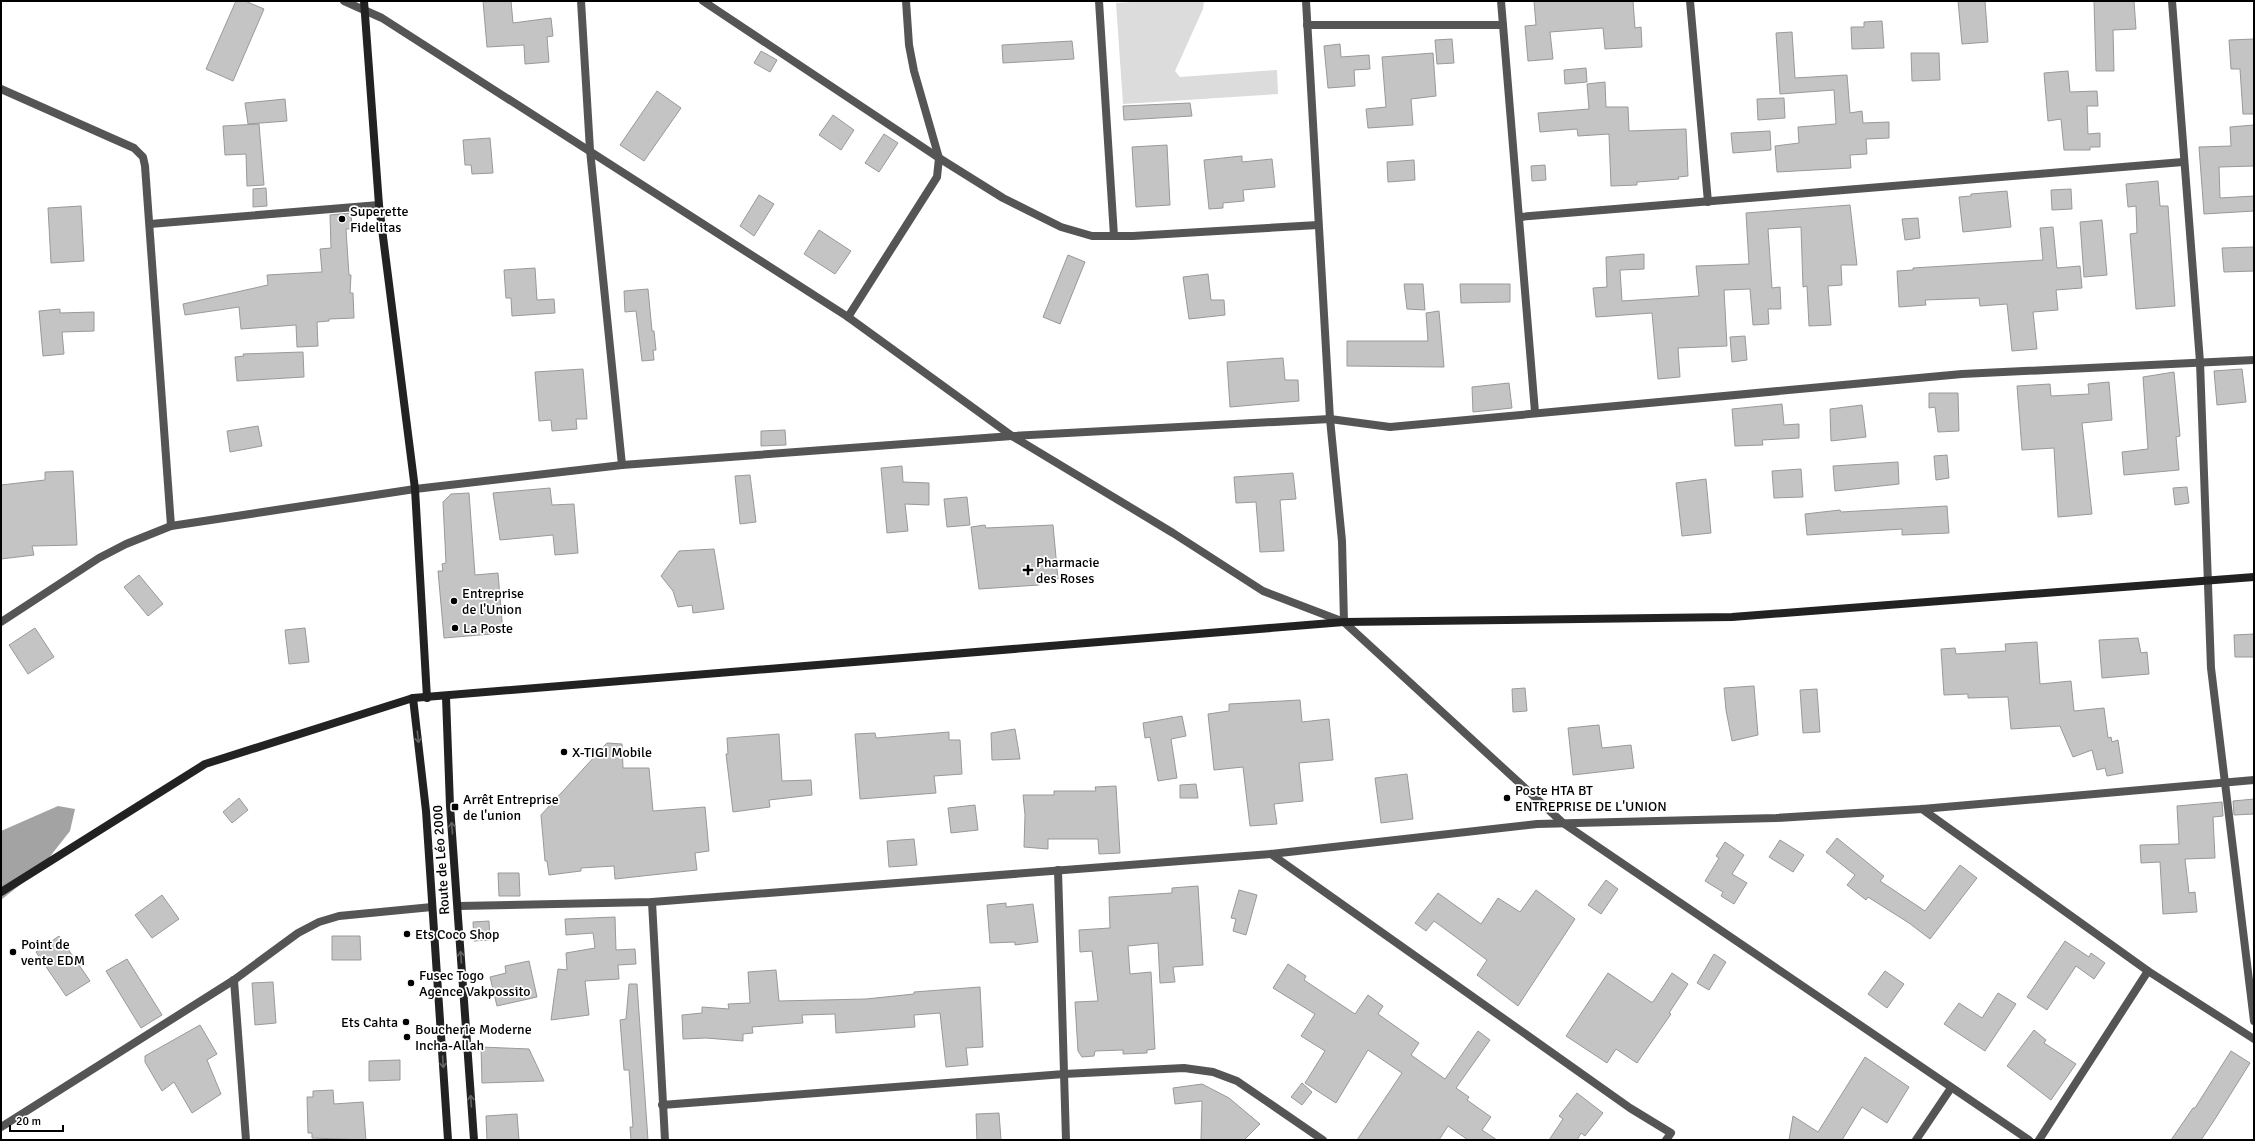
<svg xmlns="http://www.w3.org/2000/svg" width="2255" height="1141" font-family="Signika,sans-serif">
<rect width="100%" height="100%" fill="#fff"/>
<polygon fill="#dcdcdc" points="1147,1 1204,1 1203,9 1175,71 1180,77 1277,70 1278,94 1123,104 1116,3"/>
<polygon fill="#a3a3a3" points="58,806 75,809 70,831 41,868 1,900 1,831"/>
<g fill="#c4c4c4" stroke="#999">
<polygon points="236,1 245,1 264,9 233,81 206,69"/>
<polygon points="483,1 511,1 513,23 551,18 553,36 547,37 549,62 525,64 524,45 487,47"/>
<polygon points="1534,1 1633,1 1635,28 1641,27 1642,47 1605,49 1603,28 1550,32 1553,59 1528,61 1525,26 1536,25"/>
<polygon points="1958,1 1985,1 1988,42 1962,44"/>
<polygon points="2094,1 2134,1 2136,29 2113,30 2114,71 2096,71"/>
<polygon points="1882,21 1884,48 1852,49 1851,27 1864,27 1864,22"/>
<polygon points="1792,32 1795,78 1847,75 1850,113 1862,111 1863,123 1889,122 1889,138 1866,139 1867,154 1850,155 1851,168 1777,172 1775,146 1799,143 1798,127 1836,124 1834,90 1780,94 1776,33"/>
<polygon points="1452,39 1454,63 1437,64 1435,40"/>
<polygon points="2254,39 2254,114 2243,114 2240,69 2231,69 2229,40"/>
<polygon points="1072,41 1074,59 1003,63 1002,45"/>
<polygon points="1340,44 1341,57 1369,55 1370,69 1354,70 1355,86 1328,88 1324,46"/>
<polygon points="761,51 777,60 770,72 754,63"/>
<polygon points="1433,53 1436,96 1411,99 1413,125 1368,128 1366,109 1386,107 1382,57"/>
<polygon points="1911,53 1939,53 1940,80 1912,81"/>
<polygon points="1586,68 1587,82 1565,84 1564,70"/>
<polygon points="2068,71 2070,92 2097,91 2098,106 2087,106 2088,134 2100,133 2100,147 2090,147 2090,150 2064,150 2061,119 2048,121 2044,73"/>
<polygon points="1605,82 1606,107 1628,107 1629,131 1686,129 1688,176 1678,177 1679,179 1637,182 1637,185 1611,186 1609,134 1578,136 1577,129 1540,132 1538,113 1589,109 1587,84"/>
<polygon points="657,91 681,108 644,161 620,145"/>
<polygon points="1784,98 1785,118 1758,120 1757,99"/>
<polygon points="285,99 287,121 248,124 245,103"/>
<polygon points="1190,103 1192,116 1124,120 1123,106"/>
<polygon points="833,115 854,130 841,150 819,135"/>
<polygon points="259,124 264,185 247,186 246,154 225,155 223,126"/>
<polygon points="2254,125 2254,166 2219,167 2220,198 2254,196 2254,211 2204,214 2199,147 2231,146 2230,127"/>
<polygon points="1770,131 1771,150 1733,153 1731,133"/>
<polygon points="884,134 898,143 879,172 865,163"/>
<polygon points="490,138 493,173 472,174 471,165 465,165 463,140"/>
<polygon points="1167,145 1170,205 1136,207 1132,147"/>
<polygon points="1242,156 1242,162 1272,159 1275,187 1243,190 1244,201 1223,203 1223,208 1209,209 1204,160"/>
<polygon points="1414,160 1415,180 1388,182 1387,162"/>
<polygon points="1545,165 1546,180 1532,181 1531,166"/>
<polygon points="2158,181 2160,206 2168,206 2175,306 2136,309 2130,234 2137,233 2136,206 2128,207 2126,184"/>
<polygon points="266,188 267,206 253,207 253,189"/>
<polygon points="2071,189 2072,209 2052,210 2051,190"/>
<polygon points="2007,191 2011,227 1963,232 1959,197 1971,196 1971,194"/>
<polygon points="759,195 774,204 754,236 740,226"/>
<polygon points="1850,205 1857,265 1841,265 1842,285 1828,286 1831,325 1809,326 1807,286 1803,287 1801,227 1768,229 1772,288 1780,287 1781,309 1768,309 1769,324 1753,325 1750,289 1724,290 1727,346 1678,348 1680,377 1658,379 1652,313 1596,317 1593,288 1607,287 1606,257 1644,254 1644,269 1620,270 1622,301 1699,296 1696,266 1749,264 1746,213"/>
<polygon points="81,206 84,261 51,263 48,208"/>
<polygon points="351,213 352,229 346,229 349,275 351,275 350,293 353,293 354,318 329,319 329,321 317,322 318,346 297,347 296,325 241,329 239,307 185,315 183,304 268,285 267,275 322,272 320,249 331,248 330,215"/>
<polygon points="1918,218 1920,238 1905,240 1902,219"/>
<polygon points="2102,220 2107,275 2084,277 2080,222"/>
<polygon points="2053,227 2057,268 2080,266 2082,288 2056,290 2058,310 2033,312 2037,349 2012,351 2007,304 1980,306 1979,298 1925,300 1926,305 1899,307 1897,271 1913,270 1913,268 2043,260 2040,228"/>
<polygon points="819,230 851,251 835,274 804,254"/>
<polygon points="2254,247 2254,271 2224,272 2222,248"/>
<polygon points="1068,255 1085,262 1060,324 1043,317"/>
<polygon points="535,268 537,300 554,299 555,313 512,316 511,298 506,298 504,270"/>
<polygon points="1208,274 1211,300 1224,300 1225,315 1189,319 1183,277"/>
<polygon points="1404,284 1423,284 1425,310 1407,309"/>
<polygon points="1460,284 1510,284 1510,302 1461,303"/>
<polygon points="648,289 652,331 654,331 656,350 653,350 654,360 642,361 636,311 625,312 624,291"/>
<polygon points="60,309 60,313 94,312 94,331 62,332 64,354 43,356 39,311"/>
<polygon points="1439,311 1444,367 1347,366 1347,341 1428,341 1426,313"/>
<polygon points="1745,336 1747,360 1732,362 1730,337"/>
<polygon points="303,352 304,377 237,381 235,357 244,356 243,354"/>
<polygon points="1283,358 1285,380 1298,380 1299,401 1230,407 1227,362"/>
<polygon points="583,369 587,419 576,419 577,429 552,431 551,420 539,421 535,372"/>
<polygon points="2242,369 2246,402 2217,405 2214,371"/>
<polygon points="2174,372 2180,436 2176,437 2179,470 2124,475 2122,452 2148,449 2143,377"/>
<polygon points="2109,382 2112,420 2082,423 2092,514 2058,517 2054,448 2022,450 2017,386 2050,384 2051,396 2089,394 2088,384"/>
<polygon points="1509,383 1512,408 1473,412 1472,387"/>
<polygon points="1929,393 1958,393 1959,431 1938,432 1935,407 1929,408"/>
<polygon points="1782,404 1784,425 1799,424 1799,438 1762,440 1763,445 1735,446 1732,409"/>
<polygon points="1862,405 1866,437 1831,441 1830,409"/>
<polygon points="258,426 262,446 230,452 227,431"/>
<polygon points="785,430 786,445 761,446 761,431"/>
<polygon points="1947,455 1949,478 1936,480 1934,456"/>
<polygon points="1898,462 1899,484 1835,491 1833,466"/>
<polygon points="902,466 903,482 929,483 929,505 905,504 908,531 887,533 881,468"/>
<polygon points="1801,469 1803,497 1774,498 1772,471"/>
<polygon points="73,471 77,545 32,546 34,555 1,559 1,485 45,480 45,472"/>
<polygon points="1293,473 1296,499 1280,500 1284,551 1260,552 1256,502 1236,503 1234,477"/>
<polygon points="750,475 756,522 740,524 735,476"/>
<polygon points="1706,479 1711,533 1682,536 1676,483"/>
<polygon points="2187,487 2189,503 2175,505 2173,488"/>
<polygon points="550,488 552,505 574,504 578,553 555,555 553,535 500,540 493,493"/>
<polygon points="469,493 475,575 498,573 503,633 444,638 438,571 443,571 442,564 446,563 443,502 451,494"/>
<polygon points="967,497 970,525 947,527 944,499"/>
<polygon points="1947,506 1949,533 1902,535 1902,529 1807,535 1805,514 1840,510 1841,512"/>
<polygon points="985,525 986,528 1053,525 1058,579 1038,578 1039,585 979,589 971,527"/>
<polygon points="714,549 724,609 693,613 692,605 678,607 673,591 661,576 679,551"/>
<polygon points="139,575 163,604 148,616 124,587"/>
<polygon points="35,628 54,657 28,674 9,645"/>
<polygon points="305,628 309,662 289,664 285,630"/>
<polygon points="2254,634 2254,657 2235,657 2234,635"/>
<polygon points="2138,638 2141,653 2147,652 2149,674 2102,678 2099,640"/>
<polygon points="2037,642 2040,684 2071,681 2074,711 2104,708 2108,738 2111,737 2112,742 2118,740 2123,773 2107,776 2105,768 2097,770 2092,750 2073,757 2060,726 2011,729 2008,697 1968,698 1968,694 1944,695 1941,649 1955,648 1956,654 2006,651 2005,644"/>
<polygon points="1754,686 1758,735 1732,741 1726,710 1724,688"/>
<polygon points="1525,688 1527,711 1513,712 1512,689"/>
<polygon points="1817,689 1820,732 1803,733 1800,690"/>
<polygon points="1300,700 1302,722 1329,719 1333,760 1299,763 1303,801 1274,804 1277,824 1250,826 1243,767 1214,770 1208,714 1229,711 1229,704"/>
<polygon points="1182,716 1186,736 1171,739 1177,778 1158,781 1150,737 1145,738 1143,723"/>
<polygon points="1599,725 1602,748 1631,745 1634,768 1573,775 1568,728"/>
<polygon points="1015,729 1020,759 992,760 991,733"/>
<polygon points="949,732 949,740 960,740 962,774 934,776 936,793 860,799 855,734 875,733 876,738"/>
<polygon points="779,734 782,781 811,780 812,795 769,800 770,807 733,812 726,754 728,754 727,738"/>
<polygon points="607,743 622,744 623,768 649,768 653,811 705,807 709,851 695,853 697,870 615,879 614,866 581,868 581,871 549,875 547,861 545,861 541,815"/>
<polygon points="1407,774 1413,819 1381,823 1375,778"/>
<polygon points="1196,784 1198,798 1180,798 1180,785"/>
<polygon points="1116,786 1120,853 1099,854 1098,839 1048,839 1048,849 1024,847 1025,815 1023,795 1054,795 1054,791 1096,791 1095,787"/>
<polygon points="239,798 248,810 232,823 223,812"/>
<polygon points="2254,799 2254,814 2234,815 2233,801"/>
<polygon points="2222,802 2223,816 2213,817 2215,858 2185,859 2189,893 2195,892 2197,912 2163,914 2160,862 2141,863 2140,845 2179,844 2177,806"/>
<polygon points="975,805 978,830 951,833 948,808"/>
<polygon points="1837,838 1884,876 1880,881 1925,911 1960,865 1977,878 1930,939 1909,923 1868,897 1866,900 1847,885 1855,875 1826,852"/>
<polygon points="914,839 917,865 889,867 887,841"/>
<polygon points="1780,840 1804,855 1793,872 1769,857"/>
<polygon points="1725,842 1744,855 1732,874 1747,883 1734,904 1721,896 1723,892 1705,881 1719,858 1716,856"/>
<polygon points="498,873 519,873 520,896 499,896"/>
<polygon points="1606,880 1618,889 1601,914 1588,905"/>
<polygon points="1198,886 1203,965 1173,967 1175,982 1160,983 1158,943 1128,946 1130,974 1151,972 1155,1049 1147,1050 1147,1053 1123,1054 1123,1050 1095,1051 1094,1056 1082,1057 1078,1051 1075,1002 1098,1001 1092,951 1080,952 1079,930 1110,928 1109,897 1172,893 1172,888"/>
<polygon points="1239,890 1257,895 1246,935 1233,931 1236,919 1231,918"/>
<polygon points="1536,890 1575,919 1518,1006 1477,975 1487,960 1434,921 1426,931 1415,923 1438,893 1481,924 1498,898 1520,912"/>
<polygon points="162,895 179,919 152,938 135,915"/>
<polygon points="1006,903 1006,907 1033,904 1038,942 1015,945 1015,942 990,943 987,905"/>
<polygon points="615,917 616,950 635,949 636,964 618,965 619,979 585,981 589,1015 551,1020 558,969 567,970 566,953 595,948 593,933 566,935 565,919"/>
<polygon points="489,921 490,940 474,941 473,922"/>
<polygon points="59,936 90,981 66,996 36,952"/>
<polygon points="332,936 360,936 361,960 332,960"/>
<polygon points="2065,941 2089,957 2091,953 2105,963 2094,979 2076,966 2047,1010 2027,997"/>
<polygon points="1714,954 1726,962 1709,990 1697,983"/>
<polygon points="127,959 162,1015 141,1028 106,971"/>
<polygon points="529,961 537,997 497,1006 490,977 506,973 505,966"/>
<polygon points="1288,964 1306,976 1304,980 1355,1014 1368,995 1383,1006 1378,1014 1419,1043 1411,1055 1445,1079 1478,1031 1490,1040 1456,1088 1469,1097 1467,1100 1491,1117 1482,1130 1497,1140 1468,1140 1448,1126 1439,1140 1357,1140 1402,1073 1368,1050 1336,1103 1305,1083 1325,1051 1301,1036 1315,1014 1273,988"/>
<polygon points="776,970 779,1001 866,999 914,994 914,992 980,987 983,1047 966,1048 968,1065 946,1067 940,1013 914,1015 915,1027 836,1033 835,1014 802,1015 803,1023 752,1027 753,1033 743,1034 743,1041 706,1038 683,1039 682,1015 702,1013 702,1007 729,1009 728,1004 750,1003 748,972"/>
<polygon points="1885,971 1904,984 1887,1008 1868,994"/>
<polygon points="1608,973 1651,1002 1653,1002 1672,973 1688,984 1669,1013 1671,1014 1637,1063 1616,1049 1607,1063 1566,1036"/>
<polygon points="273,982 276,1023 255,1025 252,983"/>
<polygon points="629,984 637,984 648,1140 631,1140 630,1127 633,1127 629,1070 624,1070 620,1020 626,1019"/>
<polygon points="1998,993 2016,1004 1985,1051 1944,1024 1959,1003 1982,1018"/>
<polygon points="200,1025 217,1054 207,1060 221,1094 192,1113 174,1082 162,1091 145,1062 145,1056"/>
<polygon points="2034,1030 2046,1040 2044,1043 2076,1064 2051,1100 2007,1066"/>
<polygon points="481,1047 529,1049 544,1081 482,1083"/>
<polygon points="2231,1051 2250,1063 2215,1119 2201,1140 2171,1140 2193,1108 2195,1108"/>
<polygon points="1865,1057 1909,1087 1887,1123 1862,1107 1842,1140 1789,1140 1793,1116 1818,1132"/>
<polygon points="400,1060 400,1080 369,1081 369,1061"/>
<polygon points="1302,1083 1312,1092 1302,1105 1291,1097"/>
<polygon points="1202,1084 1229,1098 1260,1124 1244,1140 1201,1140 1202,1101 1175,1104 1173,1088"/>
<polygon points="333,1090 334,1104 363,1102 366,1140 312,1138 312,1133 308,1133 307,1097 313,1097 313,1091"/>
<polygon points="1577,1093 1603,1113 1585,1136 1581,1133 1577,1140 1549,1140 1563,1119 1559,1116"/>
<polygon points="999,1113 1001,1140 977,1140 976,1114"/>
<polygon points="517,1114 519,1140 487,1140 486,1116"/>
</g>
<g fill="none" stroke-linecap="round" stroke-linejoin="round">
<g stroke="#555" stroke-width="8">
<polyline points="344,1 382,18 848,317 1012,436 1173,533 1263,591 1344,622 1563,823 2029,1140"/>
<polyline points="581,1 590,150 622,465"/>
<polyline points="703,1 939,158 1003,198 1061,227 1092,236 1133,236 1318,225"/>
<polyline points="1099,1 1114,236"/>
<polyline points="1306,1 1330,419 1342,541 1344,622"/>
<polyline points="1501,1 1535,412"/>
<polyline points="1690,1 1708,202"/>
<polyline points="2172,1 2200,362 2211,668 2254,1021"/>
<polyline points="1307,25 1503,25"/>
<polyline points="1,89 134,148 143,157 145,166 171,526"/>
<polyline points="1519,217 2183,162"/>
<polyline points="150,224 379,205"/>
<polyline points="848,317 937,177 939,158 914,71 909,45 906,1"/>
<polyline points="1,622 99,558 126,544 171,526 415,489 622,465 1012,436 1330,419 1390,427 1962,374 2254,360"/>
<polyline points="1922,809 2148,971 2254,1039"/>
<polyline points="1271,854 1630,1108 1671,1133 1666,1140"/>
<polyline points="1058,870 1066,1140"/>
<polyline points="652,902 665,1140"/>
<polyline points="458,906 652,902 1271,854 1537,824 1776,818 1922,809 2254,780"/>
<polyline points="234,980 246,1140"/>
<polyline points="662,1105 1064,1074 1184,1068 1213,1072 1237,1081 1323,1140"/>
<polyline points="1,1127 234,980 298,933 319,922 339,916 432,907"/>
<polyline points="1916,1140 1951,1088"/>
<polyline points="2039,1140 2148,971"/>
</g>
<g stroke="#222" stroke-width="8">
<polyline points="364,1 379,205 415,489 427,698"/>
<polyline points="446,697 450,806 474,1140"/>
<polyline points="413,698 426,811 448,1140"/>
<polyline points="1,892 205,764 413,698 1344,622 1732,617 2254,577"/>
</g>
</g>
<defs><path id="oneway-shaft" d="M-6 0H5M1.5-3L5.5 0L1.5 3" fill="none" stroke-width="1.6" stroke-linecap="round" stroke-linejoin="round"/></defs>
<g stroke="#646464">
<use href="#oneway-shaft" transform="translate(418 737) rotate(83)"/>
<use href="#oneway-shaft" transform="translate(452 828) rotate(-94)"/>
<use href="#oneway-shaft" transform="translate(461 957) rotate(-94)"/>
<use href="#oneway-shaft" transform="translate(443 1062) rotate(86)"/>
<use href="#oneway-shaft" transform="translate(471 1101) rotate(-94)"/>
</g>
<g fill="#000" stroke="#fff" stroke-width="1.5">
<circle cx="342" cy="219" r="4"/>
<path d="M1026 564h4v4h4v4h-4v4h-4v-4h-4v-4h4z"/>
<circle cx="454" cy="601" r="4"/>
<circle cx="455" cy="628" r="4"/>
<circle cx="564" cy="752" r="4"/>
<circle cx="1507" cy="798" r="4"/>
<rect x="451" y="803" width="8" height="8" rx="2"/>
<circle cx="407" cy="934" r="4"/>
<circle cx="13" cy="952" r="4"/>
<circle cx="411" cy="983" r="4"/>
<circle cx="406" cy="1022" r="4"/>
<circle cx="407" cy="1037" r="4"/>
</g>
<g text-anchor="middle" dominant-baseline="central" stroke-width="3.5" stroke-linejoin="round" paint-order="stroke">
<g font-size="14" fill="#000" stroke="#fff" text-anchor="start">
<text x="350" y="211">Superette<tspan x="350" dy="16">Fidelitas</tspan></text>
<text x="1036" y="562">Pharmacie<tspan x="1036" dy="16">des Roses</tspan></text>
<text x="462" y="593">Entreprise<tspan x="462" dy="16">de l'Union</tspan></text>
<text x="463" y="628">La Poste</text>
<text x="572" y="752">X-TIGI Mobile</text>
<text x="1515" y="790">Poste HTA BT<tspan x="1515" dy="16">ENTREPRISE DE L'UNION</tspan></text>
<text x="463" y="799">Arrêt Entreprise<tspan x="463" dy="16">de l'union</tspan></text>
<text x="415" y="934">Ets Coco Shop</text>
<text x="21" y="944">Point de<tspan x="21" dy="16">vente EDM</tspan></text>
<text x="419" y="975">Fusec Togo<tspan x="419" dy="16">Agence Vakpossito</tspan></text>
<text x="398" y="1022" text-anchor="end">Ets Cahta</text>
<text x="415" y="1029">Boucherie Moderne<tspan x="415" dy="16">Incha-Allah</tspan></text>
</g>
<g font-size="14" fill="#000" stroke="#fff">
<text transform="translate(441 860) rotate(-94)">Route de Léo 2000</text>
</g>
</g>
<rect width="2255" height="1141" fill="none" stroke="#000000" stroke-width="4"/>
<path d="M10 1125v6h53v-6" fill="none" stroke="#000000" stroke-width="2"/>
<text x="16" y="1125" font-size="12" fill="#000000" stroke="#ffffff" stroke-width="3" paint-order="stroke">20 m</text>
</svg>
